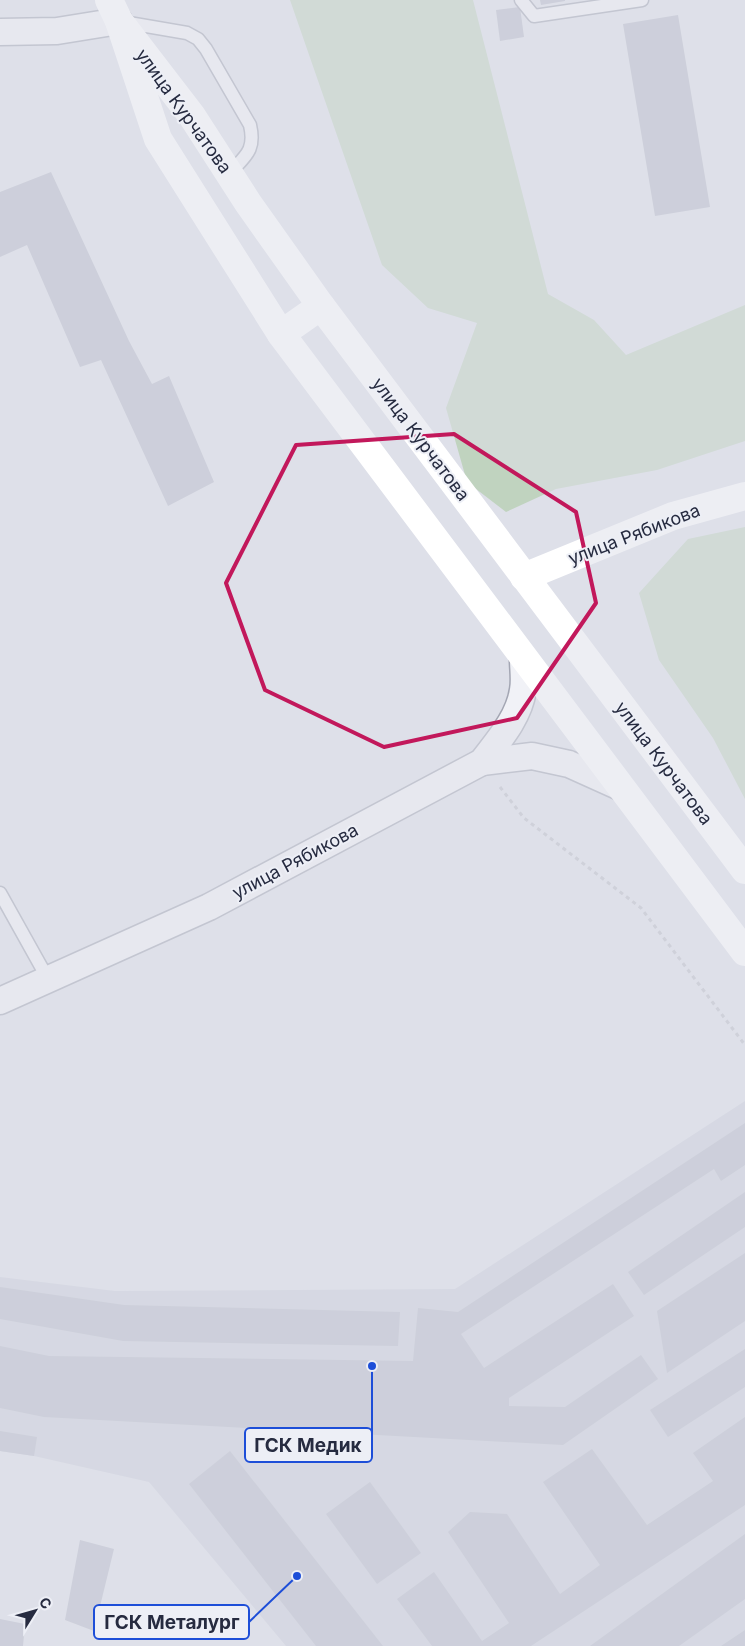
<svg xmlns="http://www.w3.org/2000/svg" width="745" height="1646" font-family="Inter,sans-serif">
<rect width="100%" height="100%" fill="#dee0e9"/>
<polygon fill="#cccfdb" points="745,1101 745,1646 286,1646 149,1482 34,1456 0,1451 0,1277 115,1291 455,1289"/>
<g fill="#c0d3bf">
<polygon points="290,0 473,0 548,294 594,320 626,355 745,305 745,441 657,470 556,489 506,512 467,482 446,408 477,323 428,308 382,265"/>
<polygon points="745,527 745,799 713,738 659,660 639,593 688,539"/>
</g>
<g fill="#b8bbc9">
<polygon points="540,0 565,0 565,1 541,5"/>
<polygon points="520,7 524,37 500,41 496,10"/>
<polygon points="678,15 710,207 655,216 623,24"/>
<polygon points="51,172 129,341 152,384 169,376 214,482 168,506 101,360 80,367 27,245 0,257 0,192"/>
<polygon points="745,1123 745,1165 721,1181 714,1169 461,1334 484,1368 613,1284 634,1316 509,1398 509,1406 565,1407 641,1355 658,1379 563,1445 44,1417 0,1408 0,1346 49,1356 413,1361 418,1308 458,1312"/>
<polygon points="745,1192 745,1227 644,1295 628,1272"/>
<polygon points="745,1253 745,1321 667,1373 657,1311"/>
<polygon points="0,1287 124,1305 400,1312 398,1346 123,1341 0,1319"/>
<polygon points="745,1349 745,1387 668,1437 650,1410"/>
<polygon points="745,1417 745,1505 531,1646 432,1646 397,1599 434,1572 482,1641 509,1623 448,1532 470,1512 507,1514 560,1594 600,1565 543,1482 592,1449 647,1525 713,1481 693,1453"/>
<polygon points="0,1431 37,1437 34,1456 0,1451"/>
<polygon points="230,1451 383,1646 316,1646 189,1484"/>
<polygon points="370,1482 421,1553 377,1584 326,1514"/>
<polygon points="745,1534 745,1599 679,1646 590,1646"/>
<polygon points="80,1540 114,1549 94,1631 65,1620"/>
<polygon points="0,1619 25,1624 23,1646 0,1646"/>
<polygon points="745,1630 745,1646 721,1646"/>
</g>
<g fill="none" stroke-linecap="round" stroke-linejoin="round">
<defs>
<g id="lane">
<polyline points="521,0 534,16 642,0"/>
<path d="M 123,22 L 187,33 L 198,39 L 206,49 L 250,125 C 256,151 245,156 229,174"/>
<polyline points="0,893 48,979"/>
</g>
<g id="street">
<polyline points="0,32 57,31 119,21"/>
<polyline points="482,762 532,756 569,764 620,787"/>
<path d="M 0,1001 L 209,907 L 482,762 C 498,741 519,718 523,690 C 525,680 523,669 523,659"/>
</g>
</defs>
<use href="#lane" stroke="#a3a6b3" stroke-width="15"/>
<use href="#street" stroke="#a3a6b3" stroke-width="29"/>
<polyline stroke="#bcbec7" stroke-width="3" stroke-dasharray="4 4" stroke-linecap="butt" points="500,787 524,818 641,908 745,1045"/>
<use href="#lane" stroke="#f1f2f7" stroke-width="12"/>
<use href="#street" stroke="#f1f2f7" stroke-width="26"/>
<g stroke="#fff" stroke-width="28">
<polyline points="109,0 119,21 192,116 248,203 321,306 745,870"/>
<polyline points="119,21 158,139 281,334 745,952"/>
<polyline points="281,334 321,306"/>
<polyline points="524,577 673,516 745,496"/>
</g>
</g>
<path d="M0 0H745V1646H0ZM 454,434 L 576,512 L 596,603 L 517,718 L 384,747 L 265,690 L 226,583 L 296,445 Z" fill="#dee0e9" fill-opacity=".55" fill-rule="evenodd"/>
<path fill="none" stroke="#c2185b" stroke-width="4" stroke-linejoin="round" d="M 454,434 L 576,512 L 596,603 L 517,718 L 384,747 L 265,690 L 226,583 L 296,445 Z"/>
<g text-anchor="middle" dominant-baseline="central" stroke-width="4" stroke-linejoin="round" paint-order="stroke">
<g font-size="18" fill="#262b40" stroke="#edeff6">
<text transform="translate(184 111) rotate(54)">улица Курчатова</text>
<text transform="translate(421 439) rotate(53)">улица Курчатова</text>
<text transform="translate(634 534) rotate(-21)">улица Рябикова</text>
<text transform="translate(664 763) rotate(53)">улица Курчатова</text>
<text transform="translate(295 861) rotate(-28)">улица Рябикова</text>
</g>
</g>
<path fill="none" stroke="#1d4ed8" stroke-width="2" d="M372 1366L372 1445M297 1576L249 1622"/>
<g fill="#1d4ed8" stroke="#edeff6" stroke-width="2">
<circle cx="372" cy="1366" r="5"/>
<circle cx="297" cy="1576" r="5"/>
</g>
<g fill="#edeff6" stroke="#1d4ed8" stroke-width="2">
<rect x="245" y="1428" width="127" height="34" rx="5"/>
<rect x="94" y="1605" width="155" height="34" rx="5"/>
</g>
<g font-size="19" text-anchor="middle" font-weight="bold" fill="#262b40">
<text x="308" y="1452">ГСК Медик</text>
<text x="172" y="1629">ГСК Металург</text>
</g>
<g transform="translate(35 1611) rotate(53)" stroke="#edeff6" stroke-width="4" paint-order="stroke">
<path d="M0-4L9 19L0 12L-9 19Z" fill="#262b40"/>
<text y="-8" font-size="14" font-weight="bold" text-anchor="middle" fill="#262b40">С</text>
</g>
</svg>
